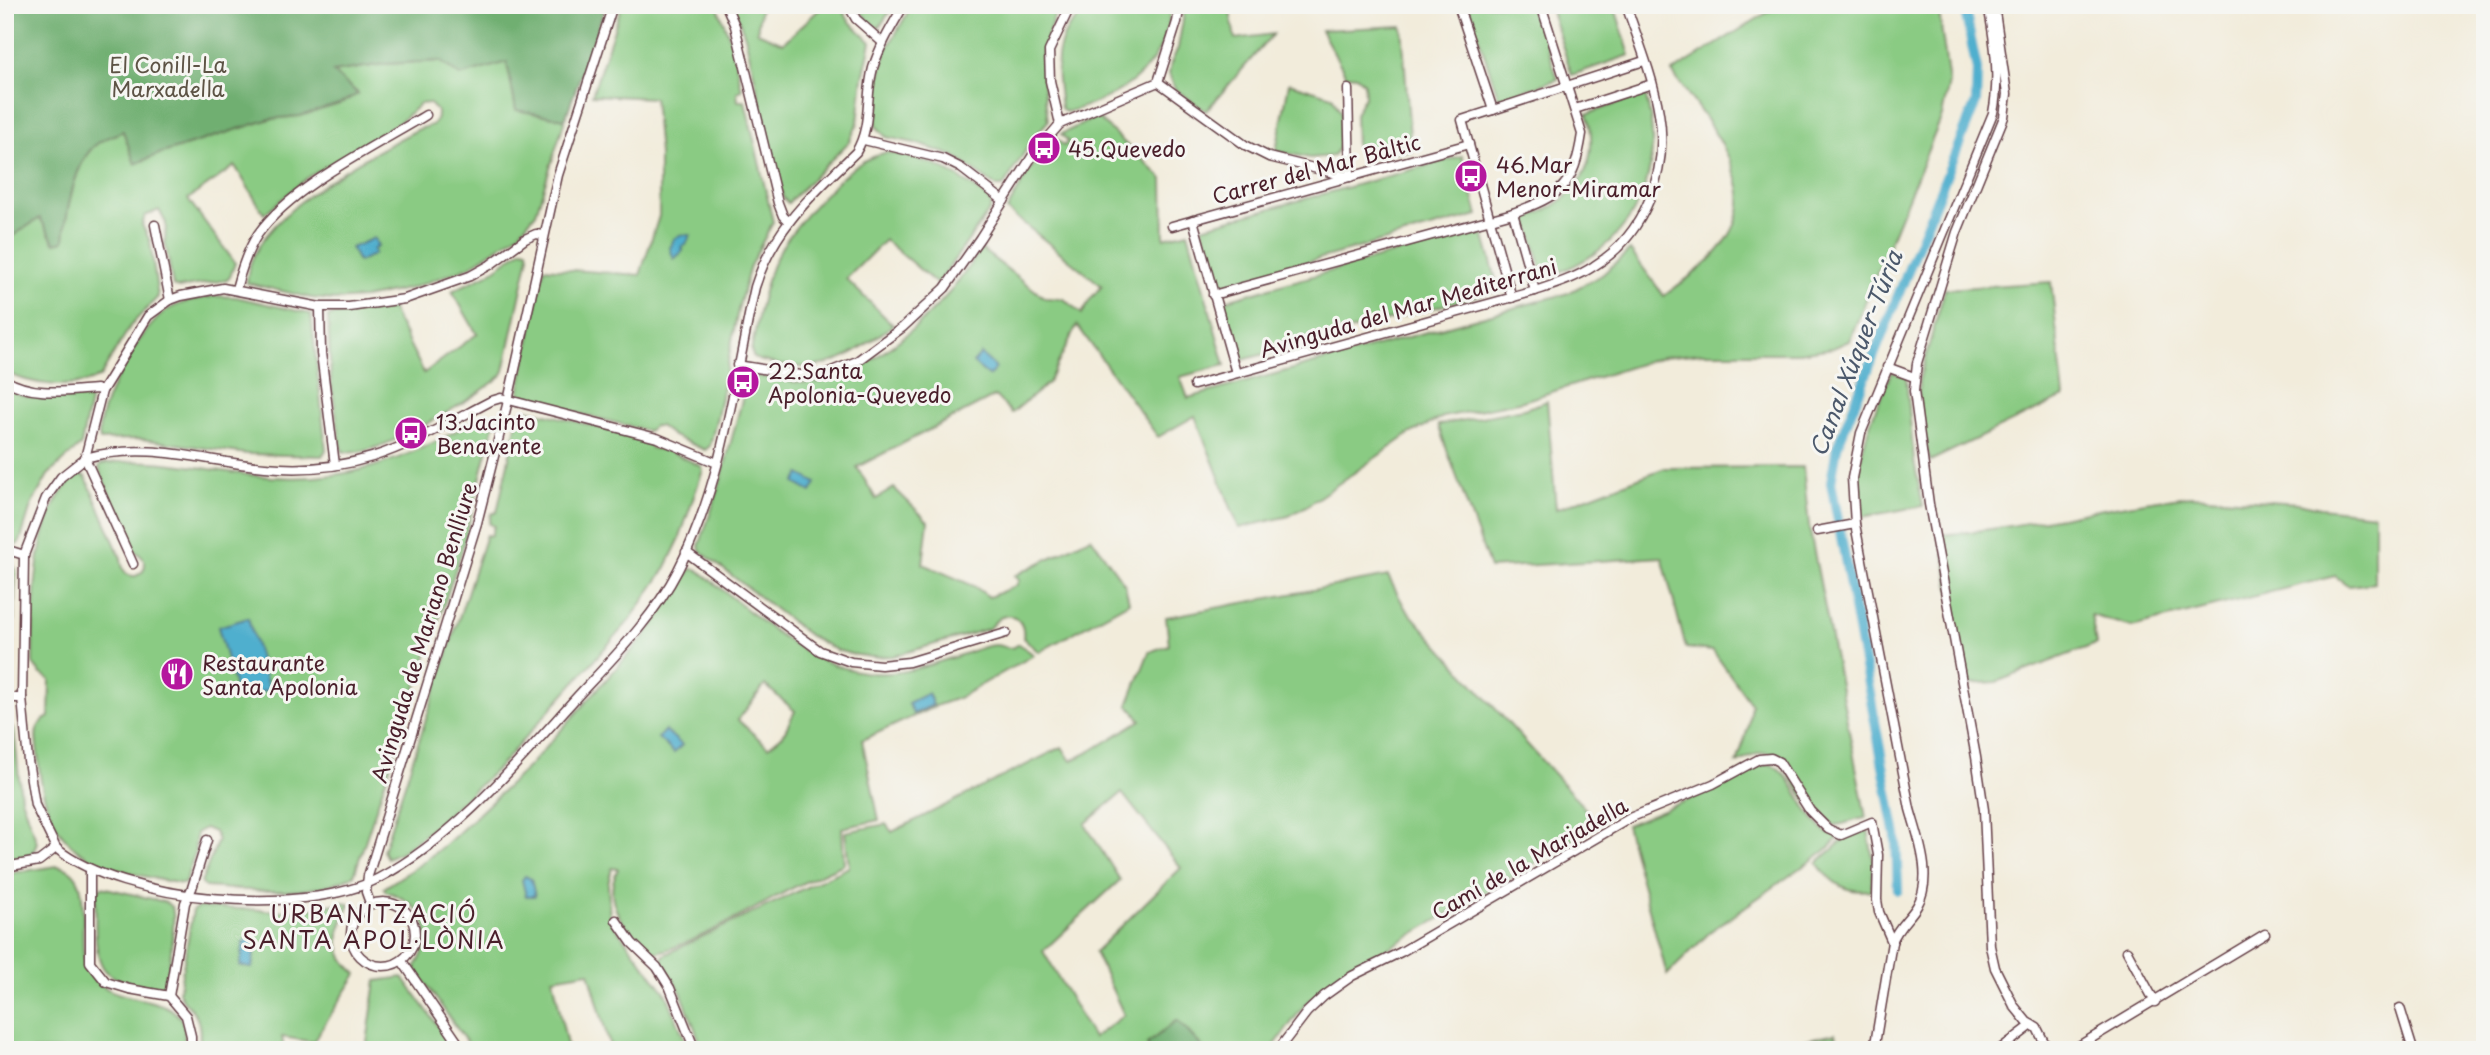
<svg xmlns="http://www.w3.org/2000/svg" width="2490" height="1055" font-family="'Playpen Sans',sans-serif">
<rect width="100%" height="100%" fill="#f6f6f2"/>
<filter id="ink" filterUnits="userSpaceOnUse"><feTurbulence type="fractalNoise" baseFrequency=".0143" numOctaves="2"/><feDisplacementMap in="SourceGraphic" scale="14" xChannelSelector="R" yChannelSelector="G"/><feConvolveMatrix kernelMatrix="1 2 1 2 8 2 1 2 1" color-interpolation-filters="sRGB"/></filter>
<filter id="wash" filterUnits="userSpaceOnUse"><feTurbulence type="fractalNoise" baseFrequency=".00686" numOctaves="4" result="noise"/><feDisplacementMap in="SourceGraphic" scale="28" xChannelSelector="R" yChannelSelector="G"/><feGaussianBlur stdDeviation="1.57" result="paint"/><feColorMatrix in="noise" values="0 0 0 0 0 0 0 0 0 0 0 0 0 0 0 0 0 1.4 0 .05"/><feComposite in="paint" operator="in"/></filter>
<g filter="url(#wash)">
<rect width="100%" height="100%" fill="#f2ecdb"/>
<g fill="#8acb83" stroke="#6a7557" stroke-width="2" fill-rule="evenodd">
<polygon points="622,5 717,5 731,41 742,90 737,92 738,101 745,101 773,222 750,266 738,310 718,412 710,446 705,450 673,436 660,426 654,426 648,431 530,401 519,392 544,268 640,275 659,216 659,154 654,98 592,95"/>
<polygon points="733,5 761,5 757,32 783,43 824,5 840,5 849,21 871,42 863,78 858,123 849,142 788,203 783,198 745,36"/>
<polygon points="855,5 894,5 879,28 872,25"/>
<polygon points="912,5 1058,5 1042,53 1041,66 1048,121 1032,140 1003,187 997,187 954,156 915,143 886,137 876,126 877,86 886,51"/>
<path d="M 1080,5 L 1171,5 C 1167,68 1122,98 1066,112 L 1061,108 C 1058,80 1052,54 1068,28 C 1071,24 1076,20 1080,16 Z"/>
<polygon points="1207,5 1229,5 1235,39 1273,34 1206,111 1175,89 1169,74 1171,63 1178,48 1185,8"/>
<polygon points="1468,5 1533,5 1558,79 1499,99"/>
<polygon points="1549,5 1614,5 1630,55 1572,75"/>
<path d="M 1770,5 L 1938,5 L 1949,83 L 1942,116 L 1849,341 L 1833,348 L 1799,353 L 1702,353 L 1662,357 L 1523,401 L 1443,417 L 1411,433 L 1308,505 L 1289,516 L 1239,528 L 1195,416 L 1158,437 L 1077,325 L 1048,383 L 1012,413 L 995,396 L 857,467 L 876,499 L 894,488 L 928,521 L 923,564 L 974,586 L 989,597 L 1016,586 L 1019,580 L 1014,576 L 1091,537 L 1125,585 L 1129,602 L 1039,652 L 1023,638 C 1025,625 1017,612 1002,617 C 996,619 993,625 988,629 L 893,656 L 871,657 L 851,654 L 836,650 L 810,636 L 700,551 L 699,546 L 718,491 L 748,377 L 753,375 C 777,379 804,387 828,380 C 871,369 921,325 949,293 C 961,279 971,264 981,249 L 1045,298 L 1064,299 L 1082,314 L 1091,298 L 1102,286 L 1007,210 L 1028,172 L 1055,137 L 1064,146 L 1068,141 L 1061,134 L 1097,117 L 1163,179 L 1164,238 L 1188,232 L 1225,365 L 1180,377 L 1188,398 L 1568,293 L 1602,275 L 1630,250 L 1664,296 C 1682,282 1703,269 1718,251 C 1732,235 1742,215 1740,193 C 1735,152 1695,105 1672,72 L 1771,10 Z"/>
<polygon points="1402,26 1411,151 1366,153 1356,147 1355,114 1365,96 1364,83 1356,76 1346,75 1321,30"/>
<path d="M 441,61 L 460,76 L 507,62 L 516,110 L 565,119 L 536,213 L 518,234 L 469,267 L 412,288 L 364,298 L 334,300 L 311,298 L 247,283 C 247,219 366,156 417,130 C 421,128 427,127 432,125 C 437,122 437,116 437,111 L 429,103 L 420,104 L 402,120 L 307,178 L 264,214 L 235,166 L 188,199 L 235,263 L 230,277 L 227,280 L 179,288 L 173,286 L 165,242 L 166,223 L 159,210 L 145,216 L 142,225 L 150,241 L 158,297 L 131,325 L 100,377 C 73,391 31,385 5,372 L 5,241 L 40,218 L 54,242 L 63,241 C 66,214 75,159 98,143 C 105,138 115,135 123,131 L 135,164 L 159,154 L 270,119 L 300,116 L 339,104 L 358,93 L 331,72 L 385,64 Z"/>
<polygon points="1289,83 1332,96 1341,113 1340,146 1333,156 1310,158 1276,151"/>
<path d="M 1645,94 C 1670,178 1628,254 1544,277 L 1527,218 C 1575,202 1602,166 1587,114 Z"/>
<path d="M 886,152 C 935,161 950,169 989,199 L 991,203 L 990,210 L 937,284 L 885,240 L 846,279 L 893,325 C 856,352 830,374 781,365 C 772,363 763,362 754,358 L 751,351 C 758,320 762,287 776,258 C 787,233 838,176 862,162 C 865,160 881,154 886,152 Z"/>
<polygon points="1462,156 1478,215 1219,286 1202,227"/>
<polygon points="1482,229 1499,290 1239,361 1223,301"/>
<path d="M 523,249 L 528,250 L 529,256 L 504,371 L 501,376 C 477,397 371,463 342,451 L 331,382 L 328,317 L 332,315 L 391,308 L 424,373 L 477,334 L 452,291 L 488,274 Z"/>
<path d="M 2051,282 L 2064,397 L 1930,461 C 1923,435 1917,408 1919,380 L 1945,289 Z"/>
<path d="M 216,296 L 236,297 L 311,314 L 326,450 L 322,456 L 247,454 L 141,439 L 100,440 C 92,410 142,325 169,309 C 183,301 200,299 216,296 Z"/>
<path d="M 1892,372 L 1906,377 L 1914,461 L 1923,506 L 1861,517 C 1859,508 1857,498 1857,489 C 1858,449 1875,407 1892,372 Z"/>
<path d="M 5,389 C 32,401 57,400 86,397 L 90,401 L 81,445 L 48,475 L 31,506 L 20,542 L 15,546 L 5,543 Z"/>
<path d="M 1547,401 L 1556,509 L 1665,468 L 1803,467 L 1809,526 L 1866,818 C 1855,819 1845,825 1834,825 C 1817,824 1789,773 1779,758 C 1764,747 1752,756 1737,763 L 1748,728 L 1751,704 L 1713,651 L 1686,648 L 1662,557 L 1490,568 L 1438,425 L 1524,409 Z"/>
<polygon points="526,409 646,439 651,448 669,451 701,466 703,470 679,540 665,569 630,620 499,767 428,832 401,852 387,858 383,851 486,535 491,536 494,526 489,524 491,514 497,512 519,413"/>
<path d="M 484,415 L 491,418 L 494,425 L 461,553 L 354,875 C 310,899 252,890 205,887 L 201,883 L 218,840 L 214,832 L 205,828 L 196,833 L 195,852 L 185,883 L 182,884 C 93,867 45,857 38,755 C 36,740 32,725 49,717 L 50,680 L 40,673 L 33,664 C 33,613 31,505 80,474 L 86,477 L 121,558 C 122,568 124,577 136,576 L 143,571 C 149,559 140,556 133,549 L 100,472 L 99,467 L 101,464 C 151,456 200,469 250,475 C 344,487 405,461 484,415 Z"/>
<path d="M 2191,496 L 2298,503 L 2321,508 L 2374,514 L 2374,583 L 2349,586 L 2335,576 L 2132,627 L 2091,615 L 2096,644 L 1996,682 L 1966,684 L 1941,535 C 2025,528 2107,504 2191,496 Z"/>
<polygon points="5,559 13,564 16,572 12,661 5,675"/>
<path d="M 691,569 L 698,570 C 754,613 815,679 891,673 C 916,671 940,661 964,654 C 973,651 985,645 995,645 C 1005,645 1009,652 1019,644 L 1034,655 L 958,698 L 938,705 L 862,740 L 879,820 L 842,828 L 844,864 C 824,873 804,882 785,892 C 762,904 672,956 651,952 C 627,931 600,903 618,869 L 612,868 L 608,884 L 610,920 L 667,995 L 689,1050 L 611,1050 L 589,972 L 553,978 L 568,1050 L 472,1050 L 415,968 C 438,932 425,904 385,891 L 384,888 L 422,863 L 453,838 L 529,766 L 645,636 ZM 765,685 L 795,711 L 783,735 L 768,747 L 738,720 Z"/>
<path d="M 1388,576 L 1405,608 L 1598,823 L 1526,869 L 1352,969 L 1306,1003 L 1271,1050 L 1205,1050 L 1177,1020 L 1147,1044 L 1149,1050 L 703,1050 L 681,992 L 661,961 L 664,955 L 849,867 L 845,832 L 886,824 L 892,832 L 1062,747 L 1071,761 L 1091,751 L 1141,720 L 1128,705 L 1149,652 L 1169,645 L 1166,617 ZM 1122,793 L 1181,868 L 1095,952 L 1124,1015 L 1093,1038 L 1043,951 L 1120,880 L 1085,824 Z"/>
<polygon points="5,721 14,729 21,798 37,842 34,850 29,856 5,859"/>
<path d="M 1770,764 C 1795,772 1805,822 1831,835 L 1843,834 L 1825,851 L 1712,930 L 1667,975 L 1626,825 L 1702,794 L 1746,769 Z"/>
<path d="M 1865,828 L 1868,830 L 1874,865 L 1871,890 C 1846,894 1831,883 1817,863 L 1850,834 Z"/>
<path d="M 57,866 C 100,871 73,940 88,970 C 107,1008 169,990 183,1023 C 186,1031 184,1041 184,1050 L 5,1050 L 5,874 Z"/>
<path d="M 102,887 L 165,902 L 172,907 C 176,920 170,968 165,981 C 163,986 162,986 157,988 C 141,985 120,983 108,973 C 91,960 96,911 96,891 Z"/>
<path d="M 345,902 L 350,905 C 336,932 331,952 357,974 L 313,1042 L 282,1037 L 284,1050 L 199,1050 C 200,1036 202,1022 192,1010 C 186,1003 181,1000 179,991 L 193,910 L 199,907 L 283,911 L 304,910 Z"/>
<polygon points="403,977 453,1047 447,1050 366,1050 376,981"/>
<polygon points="1835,1033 1839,1050 1763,1050"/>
</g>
<g fill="#6faf71" stroke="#5c674e" stroke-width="2">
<path d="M 5,5 L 606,5 L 565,119 L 516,110 L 507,62 L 460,76 L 440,61 L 385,64 L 333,72 L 358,94 L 339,104 L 300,116 L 270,119 L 159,154 L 135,164 L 123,131 C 115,135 105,138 98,143 C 74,159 66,214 64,241 L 55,243 L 40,218 L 5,241 Z"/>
<polygon points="1177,1020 1205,1050 1149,1050 1147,1044"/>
</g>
<g fill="#4fafce" stroke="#4c677c" stroke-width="2">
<polygon points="681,235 690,235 686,245 682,246 683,251 674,259 670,248 674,239"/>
<polygon points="374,238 378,246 373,250 375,254 358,262 351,248"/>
<polygon points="981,354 996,368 989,376 973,363"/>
<polygon points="800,474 816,483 811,492 795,483"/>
<polygon points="248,618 269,690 238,699 218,627"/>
<polygon points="928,693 933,705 913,714 908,703"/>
<polygon points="665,730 682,745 674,753 658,738"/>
<polygon points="525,876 531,879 535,896 526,896 522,880"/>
<polygon points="244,940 256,941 252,968 240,966"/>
</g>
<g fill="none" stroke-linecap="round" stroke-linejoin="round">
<polyline stroke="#4fafce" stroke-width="10" points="1898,890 1896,836 1831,482 1837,447 1976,102 1977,70 1964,5"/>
</g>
</g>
<g filter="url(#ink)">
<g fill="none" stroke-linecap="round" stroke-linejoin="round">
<defs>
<g id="minor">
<polyline points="726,5 735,26 778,203 783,216 788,221"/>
<polyline points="848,5 856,19 882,42"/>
<polyline points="1458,5 1493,110"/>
<polyline points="1994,5 2007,94 2004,117 1957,232 1917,363 1914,391 1929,504 1976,757 1984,810 1990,946 1995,968 2014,1006 2027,1022 2037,1028 2048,1050"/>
<polyline points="1158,82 1177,22 1180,5"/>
<polyline points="1575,109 1652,84"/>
<polyline points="1060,124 1050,81 1049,51 1071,5"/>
<polyline points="864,140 943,159 961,168 1004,201"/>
<polyline points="1513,213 1535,291"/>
<polyline points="1193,220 1236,373"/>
<polyline points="155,225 170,300"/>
<polyline points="1172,226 1469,144"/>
<path d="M 236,289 C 241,270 247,250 258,234 C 292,186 375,146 426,115"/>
<path d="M 1213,295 L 1513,213 C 1561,195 1574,187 1582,134 L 1541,5"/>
<polyline points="1512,298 1462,120 1644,61"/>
<polyline points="320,307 321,353 335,465"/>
<polyline points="737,365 800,375 824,374 857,361 903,327 945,288 980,238 1033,155 1060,124 1158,82 1245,145 1269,157 1350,177 1348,89"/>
<polyline points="1887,367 1914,377"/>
<path d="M 5,380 C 33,397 66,391 96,389 L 102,391"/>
<path d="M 1194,385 L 1535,291 C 1556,284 1576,278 1594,266 C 1645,235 1669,171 1659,113 C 1653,76 1638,40 1626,5"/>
<path d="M 85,458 C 148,441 202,461 265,467 C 361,476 410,443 491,401 L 501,398 L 657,438 L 717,463"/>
<polyline points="85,458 133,564"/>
<polyline points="1817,531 1855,524"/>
<polyline points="5,549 24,555"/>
<polyline points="686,552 820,651 851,662 881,665 909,662 1006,633"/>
<polyline points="5,698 22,698"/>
<polyline points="56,848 35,805 28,761 22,698 24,555 46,498 61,477 85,458 102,391 148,316 170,300 181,296 223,288 320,307 349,307 405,299 470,276 490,265 525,239 536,234 543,235"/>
<path d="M 5,867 L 39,861 L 56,848 C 122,902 304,918 379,878 C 454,839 519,761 575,699 C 612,659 653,619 678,570 C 723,483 734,381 755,287 C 774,227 812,195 856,152 C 872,126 865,97 873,68 C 880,45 892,26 904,5"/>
<polyline points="90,871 90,962 106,982 129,989 169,996 186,1016 191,1036 191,1050"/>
<circle cx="383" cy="934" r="32"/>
<polyline points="370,903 366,892 368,876 477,523 508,401 558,175 613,5"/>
<polyline points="616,920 632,943 657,967 670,988 695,1050"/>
<polyline points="2127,951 2155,1002"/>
<polyline points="402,961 463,1050"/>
<polyline points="169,996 185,903 192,888 207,840"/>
<polyline points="2400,1008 2413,1050"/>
<polyline points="1278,1050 1307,1012 1324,996 1352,976 1401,952 1632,817 1713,784 1759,759 1771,758 1779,762 1810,811 1828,829 1841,835 1872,822 1878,855 1877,900 1879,912 1892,942"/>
<path d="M 1874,1050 L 1892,942 C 1898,926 1909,919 1917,906 C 1934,877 1918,838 1910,809 L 1855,524 L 1852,478 L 1861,433 L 1993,113 C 2000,77 1995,42 1988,5"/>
<polyline points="1999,1050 2032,1025"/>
<polyline points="2072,1050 2265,934"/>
</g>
</defs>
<use href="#minor" stroke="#633e45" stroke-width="11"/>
<use href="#minor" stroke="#fff" stroke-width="8"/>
</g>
</g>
<defs>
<symbol id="bus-disc" viewBox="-11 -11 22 22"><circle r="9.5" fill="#b5179e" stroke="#f6f6f2"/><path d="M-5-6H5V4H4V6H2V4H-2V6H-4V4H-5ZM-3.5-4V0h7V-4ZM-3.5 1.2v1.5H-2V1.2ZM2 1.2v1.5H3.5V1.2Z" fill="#fff"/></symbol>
<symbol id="restaurant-disc" viewBox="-11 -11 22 22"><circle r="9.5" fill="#b5179e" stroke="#f6f6f2"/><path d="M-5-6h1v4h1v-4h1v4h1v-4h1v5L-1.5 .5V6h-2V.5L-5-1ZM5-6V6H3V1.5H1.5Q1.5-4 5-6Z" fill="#fff"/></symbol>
</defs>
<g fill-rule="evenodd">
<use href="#bus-disc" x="1025" y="129" width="38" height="38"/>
<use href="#bus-disc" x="1452" y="157" width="38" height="38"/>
<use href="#bus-disc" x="724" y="363" width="38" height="38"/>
<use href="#bus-disc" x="392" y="414" width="38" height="38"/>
<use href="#restaurant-disc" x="158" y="655" width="38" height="38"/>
</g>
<g text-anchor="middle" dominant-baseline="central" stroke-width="6" stroke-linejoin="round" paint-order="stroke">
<g font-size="21" fill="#5d5345" stroke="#f6f6f2">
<text x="168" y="64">El Conill-La<tspan x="168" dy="24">Marxadella</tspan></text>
</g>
<g font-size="21" fill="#4a1f2b" stroke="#f6f6f2" text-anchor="start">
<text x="1068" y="148">45.Quevedo</text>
<text x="1496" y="164">46.Mar<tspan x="1496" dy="24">Menor-Miramar</tspan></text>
<text x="768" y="370">22.Santa<tspan x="768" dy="24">Apolonia-Quevedo</tspan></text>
<text x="436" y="421">13.Jacinto<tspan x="436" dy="24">Benavente</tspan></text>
<text x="202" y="662">Restaurante<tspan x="202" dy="24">Santa Apolonia</tspan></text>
</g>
<g font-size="21" fill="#4a1f2b" stroke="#f6f6f2">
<text transform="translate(1316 168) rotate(-15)">Carrer del Mar Bàltic</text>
<text transform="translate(1408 307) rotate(-16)">Avinguda del Mar Mediterrani</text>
<text transform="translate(423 632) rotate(-73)">Avinguda de Mariano Benlliure</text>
<text transform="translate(1529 858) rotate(-30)">Camí de la Marjadella</text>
</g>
<g font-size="23" font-style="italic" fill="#4c596c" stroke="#f6f6f2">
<text transform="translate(1855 353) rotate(-69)">Canal Xúquer-Túria</text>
</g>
<g font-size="23" letter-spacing="2" fill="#4a1f2b" stroke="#f6f6f2">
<text x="374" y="913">URBANITZACIÓ<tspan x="374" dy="26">SANTA APOL·LÒNIA</tspan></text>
</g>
</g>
<rect width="2490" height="1055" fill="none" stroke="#f6f6f2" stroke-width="28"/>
</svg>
